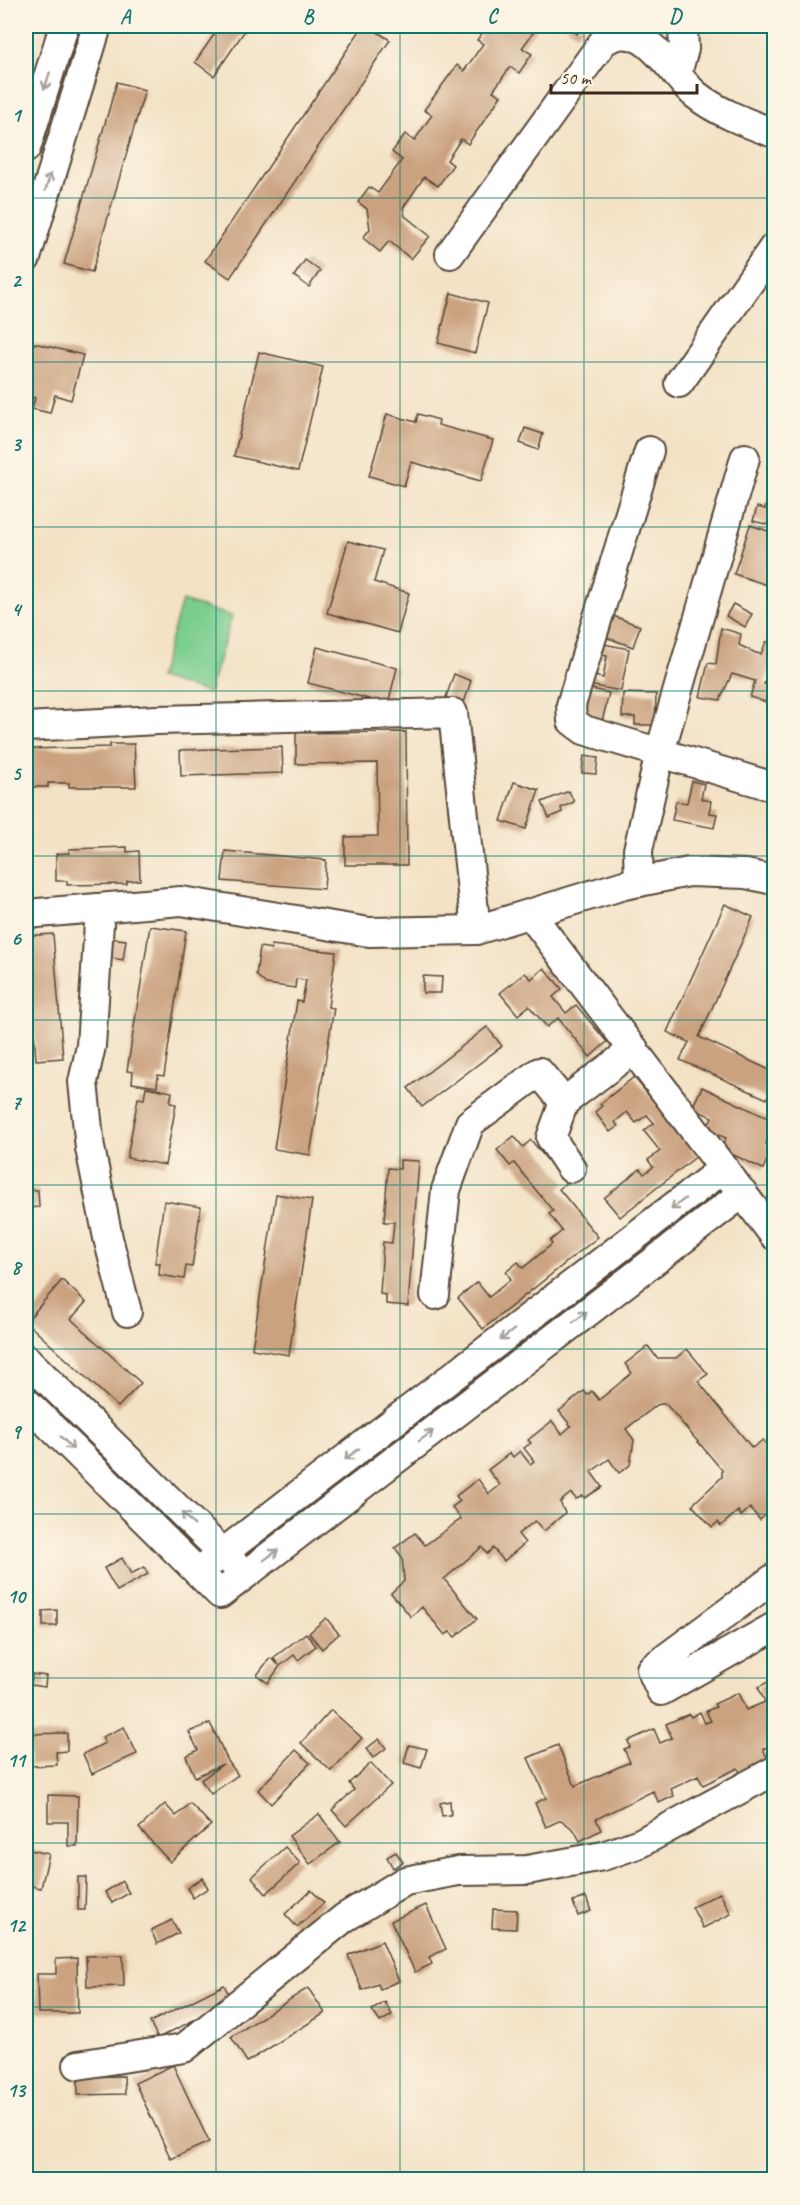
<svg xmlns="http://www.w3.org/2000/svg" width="800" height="2205" font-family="Caveat,sans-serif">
<rect width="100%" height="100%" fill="#fcf5e5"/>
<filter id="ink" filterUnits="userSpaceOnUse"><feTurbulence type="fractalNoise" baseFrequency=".0167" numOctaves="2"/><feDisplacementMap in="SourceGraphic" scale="12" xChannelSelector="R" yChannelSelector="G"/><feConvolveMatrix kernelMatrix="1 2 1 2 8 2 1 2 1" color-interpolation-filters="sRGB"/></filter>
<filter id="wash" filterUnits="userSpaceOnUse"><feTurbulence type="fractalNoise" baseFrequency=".008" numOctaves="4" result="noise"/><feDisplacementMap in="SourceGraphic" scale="24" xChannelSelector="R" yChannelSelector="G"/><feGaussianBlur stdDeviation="1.35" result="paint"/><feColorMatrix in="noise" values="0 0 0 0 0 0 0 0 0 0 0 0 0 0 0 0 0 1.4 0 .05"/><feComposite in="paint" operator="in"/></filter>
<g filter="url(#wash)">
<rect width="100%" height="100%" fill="#f3e2c6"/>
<polygon fill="#79cd8f" stroke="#5a7c56" stroke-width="1.5" points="182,601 232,616 209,693 159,678"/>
<g id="blocks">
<g fill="#caa280">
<polygon points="133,26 160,26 158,33"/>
<polygon points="220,26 248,26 214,76 195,62"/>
<polygon points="363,26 368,26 390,40 230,278 205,261"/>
<polygon points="487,26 538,26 522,48 532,54 519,73 510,67 493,91 501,96 468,144 461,139 447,160 453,165 438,186 424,177 403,208 405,216 430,236 411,259 389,241 380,252 363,238 370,229 367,209 358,202 369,187 378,193 402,160 392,152 405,134 414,141 432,115 424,110 457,65 464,71 483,44 477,40"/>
<polygon points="565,26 584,26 577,34"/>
<polygon points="117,82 145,90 92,272 64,264"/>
<polygon points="305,260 320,271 309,287 294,276"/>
<polygon points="451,293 488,303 475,353 438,343"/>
<polygon points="34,343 83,355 71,400 55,395 50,413 32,409 35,398 26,395 26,377"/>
<polygon points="259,352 323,367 298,471 234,456"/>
<polygon points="387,414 416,422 418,414 439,420 438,425 493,440 481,481 411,462 404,486 369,476"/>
<polygon points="525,428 543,434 538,450 520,443"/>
<polygon points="768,499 774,501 774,526 753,521 757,507 765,509"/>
<polygon points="750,525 774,533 774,562 767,585 734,574"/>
<polygon points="348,541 383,550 374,582 409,593 398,633 327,613"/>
<polygon points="733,604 752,614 745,627 726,616"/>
<polygon points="608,614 640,626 633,647 600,635"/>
<polygon points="721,628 741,634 739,645 756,653 761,654 766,642 774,643 774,662 764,684 774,689 772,704 750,697 755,681 732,674 720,700 700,697 708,663 716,664"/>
<polygon points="599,643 629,649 621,691 588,685 590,675 603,678 607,656 597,654"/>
<polygon points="317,647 397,668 388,704 308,683"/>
<polygon points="454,674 471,681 463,706 445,700"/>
<polygon points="588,688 609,693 602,722 581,717"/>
<polygon points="623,693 656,694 655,725 635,725 635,717 622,717"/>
<polygon points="406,732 407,865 345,865 345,837 378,836 377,763 296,764 296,733"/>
<polygon points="110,744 134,744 136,787 69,787 69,783 48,783 48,787 26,787 26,749 110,747"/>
<polygon points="282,747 283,773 181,776 180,750"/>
<polygon points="584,756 598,758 596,774 582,773"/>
<polygon points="692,781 704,784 701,799 711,801 709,813 717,814 714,828 672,820 676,801 687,803"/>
<polygon points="514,782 539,790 526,829 501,821"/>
<polygon points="569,791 574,802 561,808 562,812 549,818 542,802"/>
<polygon points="127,847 127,852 139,851 140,880 127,881 127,884 67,885 67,881 56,881 56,854 69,853 69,849"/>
<polygon points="225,851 326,860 324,889 222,881"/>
<polygon points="725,904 753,917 699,1037 774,1072 774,1083 767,1099 680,1060 689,1042 667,1032"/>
<polygon points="150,926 186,931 164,1076 158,1075 157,1087 132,1083 133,1072 127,1071"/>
<polygon points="53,934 63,1058 36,1060 29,966 26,966 26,936"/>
<polygon points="109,938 126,940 123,960 106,957"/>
<polygon points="271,945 336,952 328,1007 334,1008 310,1155 274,1149 297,1001 302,1002 306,980 296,979 295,988 266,984 256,975 260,947 272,949"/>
<polygon points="544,968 562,989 553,997 566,1013 576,1005 607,1042 590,1057 558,1018 547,1027 529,1006 518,1015 500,993 525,973 531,979"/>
<polygon points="423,976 442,977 441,993 423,993"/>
<polygon points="487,1027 502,1046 422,1107 408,1088"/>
<polygon points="634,1077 697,1156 620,1217 604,1198 640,1169 644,1174 653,1167 648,1160 660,1151 644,1131 654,1123 647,1115 636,1123 627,1112 615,1122 618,1126 610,1132 595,1112 602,1106 600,1104"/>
<polygon points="146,1087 172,1092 170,1103 176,1104 165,1165 127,1158 138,1098 144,1099"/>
<polygon points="702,1087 774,1121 766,1144 773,1147 763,1169 721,1149 726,1138 706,1129 712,1117 692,1108"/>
<polygon points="514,1136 523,1147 531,1140 566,1183 559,1189 598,1237 483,1329 458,1298 477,1282 489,1297 511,1279 506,1272 518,1262 523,1268 552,1244 550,1241 562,1231 549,1214 553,1211 514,1163 510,1166 497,1150"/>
<polygon points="400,1160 419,1161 408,1306 386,1304 386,1295 380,1294 383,1242 392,1243 394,1222 384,1222 388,1168 400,1169"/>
<polygon points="26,1190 38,1190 39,1207 26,1208"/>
<polygon points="276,1194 312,1200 289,1355 252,1349"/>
<polygon points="164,1201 201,1207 192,1267 186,1266 184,1279 159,1275 160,1263 155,1263"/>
<polygon points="62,1280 86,1302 71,1319 141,1383 118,1407 26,1322"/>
<polygon points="648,1346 657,1358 676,1358 687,1349 708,1374 698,1381 752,1448 763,1440 774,1455 774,1480 769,1484 769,1493 774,1499 774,1507 760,1520 750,1508 741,1516 738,1511 721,1526 718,1522 712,1527 692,1505 722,1477 722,1470 665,1403 657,1405 626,1429 634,1440 630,1465 619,1473 609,1459 591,1472 602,1487 585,1498 583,1496 576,1499 571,1493 560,1502 565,1513 544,1531 535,1521 518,1534 525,1543 504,1561 493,1548 487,1554 482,1547 444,1579 477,1619 455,1637 450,1632 445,1635 422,1607 411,1617 391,1593 404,1581 402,1557 395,1548 415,1533 425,1545 461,1519 452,1507 460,1501 456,1496 478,1479 489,1494 500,1485 488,1470 510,1453 513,1457 520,1451 530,1464 534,1461 524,1448 531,1443 528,1440 552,1421 562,1434 571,1426 559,1411 584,1391 587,1395 592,1391 599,1400 632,1373 625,1364"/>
<polygon points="122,1558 131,1574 144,1567 148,1574 117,1591 104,1568"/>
<polygon points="57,1610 57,1626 43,1626 43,1611"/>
<polygon points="326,1618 339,1634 322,1649 309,1633"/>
<polygon points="306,1633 316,1646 298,1660 294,1655 280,1666 268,1683 257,1675 270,1658 279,1665 273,1658"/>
<polygon points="32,1674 46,1676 45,1687 31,1685"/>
<polygon points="774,1679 774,1743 763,1749 769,1761 741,1775 738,1768 703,1785 698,1776 671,1789 674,1796 659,1803 653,1791 596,1819 601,1830 580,1841 574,1830 561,1820 546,1827 535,1803 546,1798 528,1758 558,1745 575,1786 630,1762 624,1749 630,1747 628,1741 654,1729 660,1743 672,1738 666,1724 689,1714 691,1717 700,1712 705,1723 711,1721 706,1711 716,1707 714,1704 738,1693 746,1710 765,1702 758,1687"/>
<polygon points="331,1710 362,1738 331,1771 301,1743"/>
<polygon points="210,1723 228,1761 238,1775 211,1794 201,1780 223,1764 195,1777 186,1756 198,1750 189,1732"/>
<polygon points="124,1727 137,1754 92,1774 83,1754 105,1743 102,1737"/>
<polygon points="67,1733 67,1751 56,1752 57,1765 30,1766 28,1734"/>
<polygon points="379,1739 386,1748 373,1758 366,1749"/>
<polygon points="409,1745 427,1749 421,1768 404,1763"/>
<polygon points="296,1750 310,1763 271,1804 258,1790"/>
<polygon points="371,1763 391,1785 346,1826 332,1810 354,1790 349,1783"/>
<polygon points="48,1795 78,1796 77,1846 68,1846 68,1822 48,1822"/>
<polygon points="450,1801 451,1815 442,1816 440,1803"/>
<polygon points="190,1803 211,1825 170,1862 139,1828 165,1804 176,1816"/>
<polygon points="319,1814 340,1842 310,1864 289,1836"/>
<polygon points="285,1847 300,1863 266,1894 252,1877"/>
<polygon points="26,1849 49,1854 41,1888 26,1885"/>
<polygon points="396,1852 403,1862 393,1868 387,1857"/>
<polygon points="78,1877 86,1877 85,1910 78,1910"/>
<polygon points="202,1878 208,1888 193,1898 187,1888"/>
<polygon points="122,1881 129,1893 112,1903 105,1892"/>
<polygon points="311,1890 324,1903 297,1927 285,1914"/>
<polygon points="720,1893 731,1914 703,1928 692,1907"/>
<polygon points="586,1897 591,1911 578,1916 573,1902"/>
<polygon points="426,1905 446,1949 429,1957 432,1964 415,1972 391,1921"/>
<polygon points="493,1909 517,1910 516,1929 492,1928"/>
<polygon points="172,1920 179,1933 157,1944 151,1930"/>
<polygon points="382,1941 399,1981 380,1989 378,1984 362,1990 348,1955"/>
<polygon points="123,1955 124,1986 87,1987 86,1956"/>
<polygon points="77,1958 78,2013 38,2013 37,1974 56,1974 56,1959"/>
<polygon points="224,1985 232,2001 158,2038 150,2022"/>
<polygon points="308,1988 325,2013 247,2062 231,2037"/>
<polygon points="385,2002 392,2015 380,2022 372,2010"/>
<polygon points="173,2065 209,2142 171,2159 135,2083"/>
<polygon points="124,2076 125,2094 78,2095 78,2077"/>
</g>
</g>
</g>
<g filter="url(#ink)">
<use href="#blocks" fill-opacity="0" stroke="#574637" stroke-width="1.5"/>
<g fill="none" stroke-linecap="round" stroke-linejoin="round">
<defs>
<g id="minor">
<polyline points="677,73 684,49 683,26"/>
<polyline points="26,148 64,26"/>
<path d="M 450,254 L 603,42 C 644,14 669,73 696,95 C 717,112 749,124 774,133"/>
<polyline points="26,258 97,26"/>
<polyline points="679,383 774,247"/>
<polyline points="649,451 571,705 572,721 584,730 774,787"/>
<polyline points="26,727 157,720 453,713 476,930"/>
<polyline points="639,882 638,850 660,752 745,458"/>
<polyline points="100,908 91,1046 83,1082 90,1148 108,1238 127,1312"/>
<polyline points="26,914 181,901 369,932 476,930 624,885 689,872 746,874 774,880"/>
<polyline points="531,915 774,1235"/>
<polyline points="564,1102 551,1138 571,1168"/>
<polyline points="435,1295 446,1190 470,1123 539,1072 564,1102 634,1049"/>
<polyline points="26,1359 235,1565"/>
<polyline points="26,1402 220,1594 743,1193"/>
<polyline points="198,1572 724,1168"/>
<polyline points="774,1578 651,1669 661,1691 774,1627"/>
<polyline points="78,2065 184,2048 344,1918 405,1881 458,1871 527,1870 603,1856 640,1843 774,1771"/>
</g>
</defs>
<use href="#minor" stroke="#574637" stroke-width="32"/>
<use href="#minor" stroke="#fff" stroke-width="28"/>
</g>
<defs><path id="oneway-shaft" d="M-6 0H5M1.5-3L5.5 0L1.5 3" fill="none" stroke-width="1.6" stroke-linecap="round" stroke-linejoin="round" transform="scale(1.5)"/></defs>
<g stroke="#a79f9a">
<use href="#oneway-shaft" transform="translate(47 81) rotate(108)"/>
<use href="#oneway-shaft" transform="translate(48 182) rotate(-73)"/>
<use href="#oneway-shaft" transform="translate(678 1204) rotate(142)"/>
<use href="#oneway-shaft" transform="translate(580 1317) rotate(-37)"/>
<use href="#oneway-shaft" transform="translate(507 1335) rotate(142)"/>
<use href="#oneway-shaft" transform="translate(426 1436) rotate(-37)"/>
<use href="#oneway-shaft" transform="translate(67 1443) rotate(45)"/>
<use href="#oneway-shaft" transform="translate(352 1454) rotate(142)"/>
<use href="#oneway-shaft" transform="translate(188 1519) rotate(-135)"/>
<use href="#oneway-shaft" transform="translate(271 1555) rotate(-37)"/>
</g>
</g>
<path fill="none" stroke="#0f766e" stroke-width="1.5" stroke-opacity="0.55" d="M 216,26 L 216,2180M 400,26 L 400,2180M 584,26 L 584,2180M 26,198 L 774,198M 26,362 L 774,362M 26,527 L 774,527M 26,691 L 774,691M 26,856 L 774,856M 26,1020 L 774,1020M 26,1185 L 774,1185M 26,1349 L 774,1349M 26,1514 L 774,1514M 26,1678 L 774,1678M 26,1843 L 774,1843M 26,2007 L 774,2007"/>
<rect width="800" height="2205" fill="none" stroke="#fcf5e5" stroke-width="66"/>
<path d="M551 84v9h146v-9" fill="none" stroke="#3b2a1e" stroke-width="3"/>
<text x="560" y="84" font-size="18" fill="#3b2a1e" stroke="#fcf5e5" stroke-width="4.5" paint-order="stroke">50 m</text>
<rect x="33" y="33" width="734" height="2139" fill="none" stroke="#0f766e" stroke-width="2"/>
<g font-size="20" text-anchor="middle" font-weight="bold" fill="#0f766e">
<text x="125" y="23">A</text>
<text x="308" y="23">B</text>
<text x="492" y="23">C</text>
<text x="675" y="23">D</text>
<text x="16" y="122">1</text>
<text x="16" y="287">2</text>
<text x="16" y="451">3</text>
<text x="16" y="616">4</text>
<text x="16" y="780">5</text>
<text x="16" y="945">6</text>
<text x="16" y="1109">7</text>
<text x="16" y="1274">8</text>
<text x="16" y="1438">9</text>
<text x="16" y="1603">10</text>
<text x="16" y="1767">11</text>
<text x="16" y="1932">12</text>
<text x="16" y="2097">13</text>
</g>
</svg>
